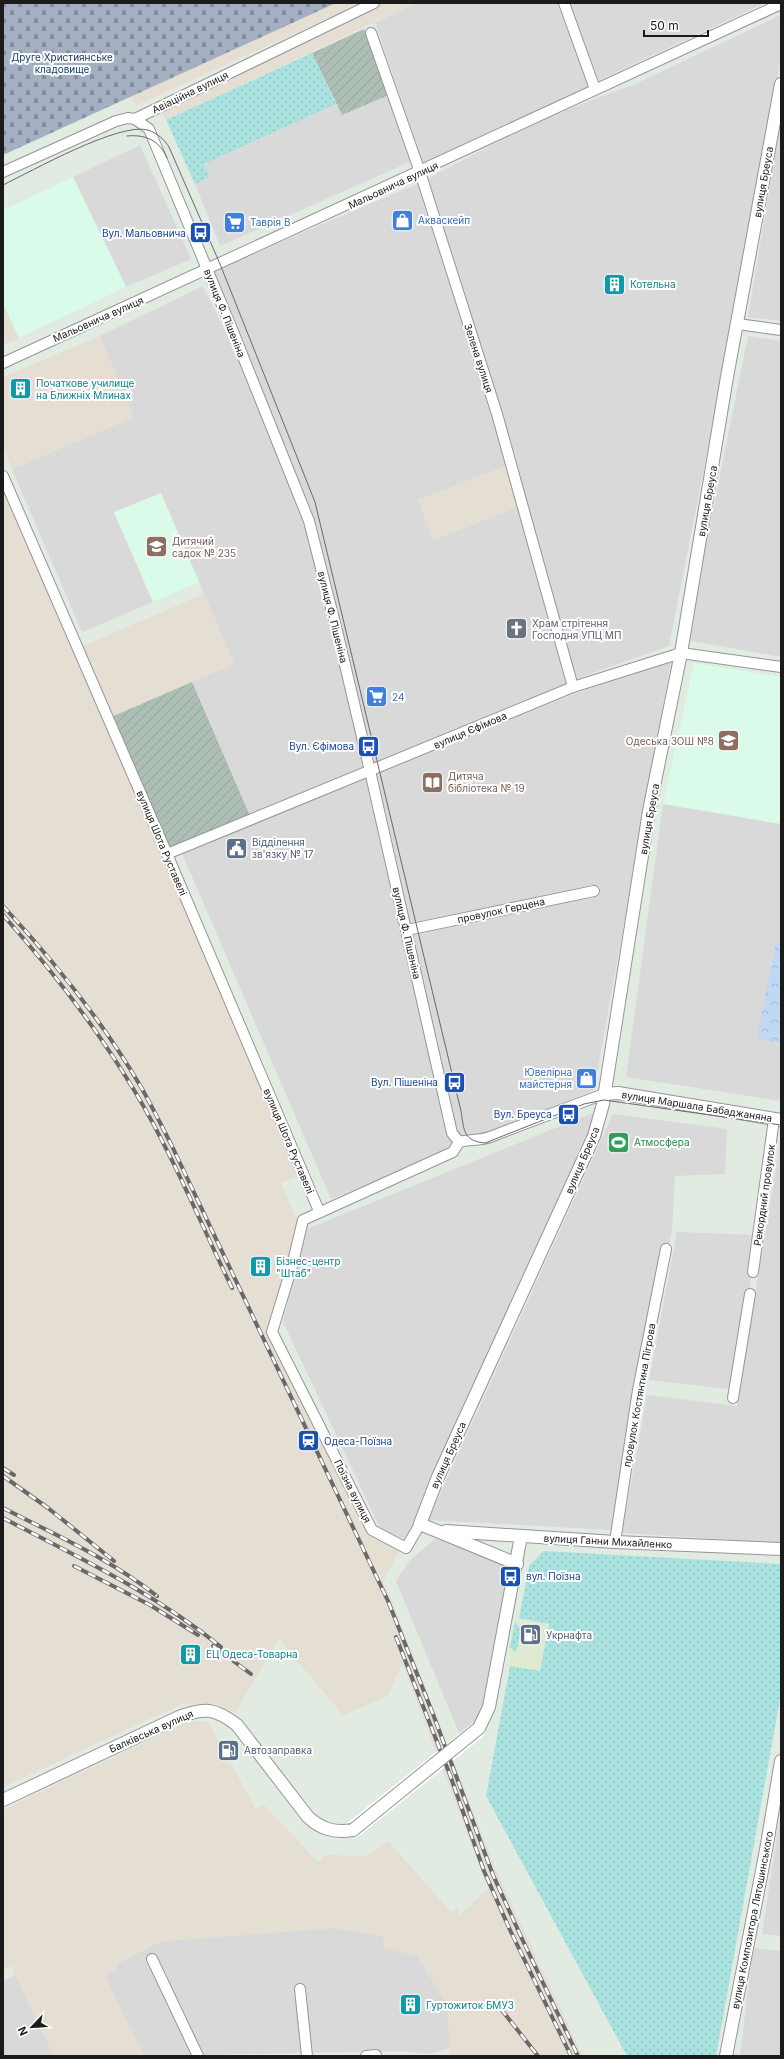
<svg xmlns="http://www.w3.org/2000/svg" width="784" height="2059" font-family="Inter,sans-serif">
<defs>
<pattern id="construction-furrows" width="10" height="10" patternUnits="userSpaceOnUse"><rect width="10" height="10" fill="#adbfb5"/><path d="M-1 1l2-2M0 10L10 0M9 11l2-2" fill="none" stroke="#94a49b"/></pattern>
<pattern id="grass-dots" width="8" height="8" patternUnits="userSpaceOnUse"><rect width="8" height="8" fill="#aae2e0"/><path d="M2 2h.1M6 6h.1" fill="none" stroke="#92c1c0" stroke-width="1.8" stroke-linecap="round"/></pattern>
<pattern id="cemetery-stones" width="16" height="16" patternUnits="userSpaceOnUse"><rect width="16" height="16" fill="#a4b0c2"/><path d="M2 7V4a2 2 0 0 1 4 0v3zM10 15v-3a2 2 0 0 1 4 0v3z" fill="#858e9d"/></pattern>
<pattern id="park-crowns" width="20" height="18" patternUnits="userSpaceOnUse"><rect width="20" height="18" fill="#c0d8f3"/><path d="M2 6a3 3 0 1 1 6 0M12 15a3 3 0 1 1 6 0" fill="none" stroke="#a4b9d0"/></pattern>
</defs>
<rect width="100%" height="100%" fill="#e1ebe2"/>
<g fill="#d8d9d8">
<polygon points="416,3 557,3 589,86 423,163 375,23"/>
<polygon points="568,3 765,3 599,80"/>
<polygon points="781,15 781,57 765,158 669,646 576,679 505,424 428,178 545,118 635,84"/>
<polygon points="389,95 414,160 220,246 195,184 210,177 204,164 336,104 342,115"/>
<polygon points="781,120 781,321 748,317"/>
<polygon points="140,145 191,259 126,287 73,177"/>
<polygon points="417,184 508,465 418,500 433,540 520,506 567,683 371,770 310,519 210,272"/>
<polygon points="203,286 241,363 308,526 370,771 251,818 192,682 234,664 161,493 114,513 153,602 82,632 12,469 134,417 100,336"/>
<polygon points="748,336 781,341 781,657 687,640"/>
<polygon points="669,658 671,662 594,1090 456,1149 407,931 600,893 600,887 407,929 371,772"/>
<polygon points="371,772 455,1150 331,1199 181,851"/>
<polygon points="663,804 781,824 781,1101 626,1077"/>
<polygon points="595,1112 597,1125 407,1540 381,1530 283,1322 307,1229"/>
<polygon points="613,1114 727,1129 725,1174 675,1176 672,1231 611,1530 428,1520"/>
<polygon points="781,1136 781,1543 622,1533 647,1395 737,1406"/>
<polygon points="677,1232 756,1235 748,1303 728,1389 649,1380"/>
<polygon points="435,1539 499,1558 508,1568 508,1580 481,1722 461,1738 396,1581 410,1560"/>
<polygon points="781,1810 781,1936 762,1934"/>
<polygon points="334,1928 383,1936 385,1948 417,1956 447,2004 451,2048 427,2054 403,2051 144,2056 105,1976 118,1969 116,1964 162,1941"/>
<polygon points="753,1948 781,1951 781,2056 740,2056"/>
<polygon points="15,1975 54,2056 3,2056 3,1981"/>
</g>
<polygon fill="#deebd1" points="519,1618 549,1624 540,1671 510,1666 510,1647 515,1622"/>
<g fill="#e4ded3">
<polygon points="336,3 362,3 135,106 131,96"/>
<polygon points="383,3 416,3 166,120 159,104"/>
<polygon points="3,304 19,338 3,345"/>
<polygon points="100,336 134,417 12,469 3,447 3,377"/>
<polygon points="508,465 520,506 433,540 418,500"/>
<polygon points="3,491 303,1174 281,1183 299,1225 269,1330 370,1532 399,1551 383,1582 392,1601 496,1871 583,2056 450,2056 447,2004 417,1956 385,1948 383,1936 334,1928 162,1941 117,1963 118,1969 105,1976 144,2056 54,2056 11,1966 3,1970 3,1810 189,1721 209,1722 226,1759 232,1765 255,1808 264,1805 318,1862 325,1855 367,1856 388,1841 451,1912 457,1908 460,1915 488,1888 402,1663 388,1696 343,1715 279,1639 235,1713 217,1704 182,1704 3,1787"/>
<polygon points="204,594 234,664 109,718 78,648"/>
</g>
<g fill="#dafbe9">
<polygon points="73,177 126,287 19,338 3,304 3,210"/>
<polygon points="161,493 199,582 153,602 114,512"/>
<polygon points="694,663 781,677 781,824 663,804"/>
</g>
<g fill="url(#construction-furrows)">
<polygon points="364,29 389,95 342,115 312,53"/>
<polygon points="192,682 251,818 168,852 109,718"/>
</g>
<g fill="url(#grass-dots)">
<polygon points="312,53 336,104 204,164 210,177 195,184 166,120"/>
<polygon points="543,1551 781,1564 781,1693 716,2056 627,2056 486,1796 510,1666 540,1671 549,1624 519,1618 529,1566"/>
<polygon points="515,1622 521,1629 517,1650 515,1651 510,1647"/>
</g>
<polygon fill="url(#cemetery-stones)" points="3,3 336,3 3,155"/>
<polygon fill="url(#park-crowns)" points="776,942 781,943 781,1043 757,1038"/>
<polygon fill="#fff" points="474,1722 485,1735 358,1837 347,1823"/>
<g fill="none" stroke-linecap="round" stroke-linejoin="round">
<defs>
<g id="minor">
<polyline points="564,3 595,89"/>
<polyline points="371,33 420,172 497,414 573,687"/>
<polyline points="135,119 149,129 234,334 309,521 338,635 370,771 452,1133 459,1142"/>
<polyline points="3,172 116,121 128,118 135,119 374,3"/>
<polyline points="738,324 781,330"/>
<polyline points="3,363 781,4"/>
<polyline points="3,476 167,854 319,1211"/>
<polyline points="167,854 573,687 681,653 781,667"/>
<polyline points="407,930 594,891"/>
<polyline points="753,1272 774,1119"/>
<polyline points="733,1398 750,1294"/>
<path d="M 420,1524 L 406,1548 L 372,1530 L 272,1332 L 292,1266 L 303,1220 L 453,1152 L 459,1142 C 469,1139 479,1141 490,1137 L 604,1094"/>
<polyline points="615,1542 638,1390 666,1249"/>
<polyline points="152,1959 198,2056"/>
<polyline points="300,1989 307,2056"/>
<polyline points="366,2056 376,2055"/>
</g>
<g id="tertiary">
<polyline points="604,1094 618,1093 781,1120"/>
<polyline points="446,1531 615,1542 781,1549"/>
<polyline points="517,1564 420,1524 438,1477 594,1136 603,1104 649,811 681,653 727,377 781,84"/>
<polyline points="479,1728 489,1707 521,1536"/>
<path d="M 3,1800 L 179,1717 C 204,1707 215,1708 237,1725 L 308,1817 C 321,1829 334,1833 353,1830"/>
<polyline points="726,2056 766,1850 781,1761"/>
</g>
</defs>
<use href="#minor" stroke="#959595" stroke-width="12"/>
<use href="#tertiary" stroke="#959595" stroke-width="14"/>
<use href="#minor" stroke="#fff" stroke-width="10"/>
<use href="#tertiary" stroke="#fff" stroke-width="12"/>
<g stroke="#696969" stroke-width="1">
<path d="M 127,136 C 146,134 160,141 167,158"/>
<path d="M 3,185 C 32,171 119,122 148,130 C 157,133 165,140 169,147 L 220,264 L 315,502 L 461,1111 C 464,1130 463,1141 485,1143 L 584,1104 L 604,1100 L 781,1125"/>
</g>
<defs>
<g id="rail">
<path d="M 3,906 C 54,961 103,1022 141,1087 C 152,1106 161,1125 171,1144 L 388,1601 L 433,1714 L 493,1875 L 523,1941 L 578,2056"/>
<path d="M 3,915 C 52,970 96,1027 134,1090 C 172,1153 200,1222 232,1288"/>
<polyline points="3,1468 14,1475"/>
<polyline points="3,1476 48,1508 114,1561"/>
<path d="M 3,1508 C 56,1535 110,1559 157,1596"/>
<path d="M 3,1518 C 78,1557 156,1594 221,1647"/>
<polyline points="74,1566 150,1605 198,1635"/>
<polyline points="396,1637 450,1775 484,1871 510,1930 571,2056"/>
<polyline points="213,1646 251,1674"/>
<polyline points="501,2009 538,2056"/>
</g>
</defs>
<use href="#rail" stroke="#696969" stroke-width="4"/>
<use href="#rail" stroke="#fff" stroke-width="2.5" stroke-dasharray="8" stroke-linecap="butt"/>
<defs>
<polyline id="tertiary-bridge" points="353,1830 479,1728"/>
</defs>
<use href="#tertiary-bridge" stroke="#959595" stroke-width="14" stroke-linecap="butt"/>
<use href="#tertiary-bridge" stroke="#fff" stroke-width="12"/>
</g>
<defs>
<symbol id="shop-square" viewBox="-11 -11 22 22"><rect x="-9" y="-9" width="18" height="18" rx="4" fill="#3f7fe0" stroke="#fff"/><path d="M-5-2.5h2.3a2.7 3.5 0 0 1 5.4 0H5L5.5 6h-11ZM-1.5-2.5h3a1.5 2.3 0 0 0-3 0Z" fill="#fff"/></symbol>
<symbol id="supermarket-square" viewBox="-11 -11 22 22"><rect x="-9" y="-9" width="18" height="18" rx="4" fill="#3f7fe0" stroke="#fff"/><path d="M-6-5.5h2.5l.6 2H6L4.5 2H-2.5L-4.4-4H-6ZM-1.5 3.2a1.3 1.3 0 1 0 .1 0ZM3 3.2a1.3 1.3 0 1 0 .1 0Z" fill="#fff"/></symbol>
<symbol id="bus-square" viewBox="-11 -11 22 22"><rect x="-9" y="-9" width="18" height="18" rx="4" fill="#1a4fb4" stroke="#fff"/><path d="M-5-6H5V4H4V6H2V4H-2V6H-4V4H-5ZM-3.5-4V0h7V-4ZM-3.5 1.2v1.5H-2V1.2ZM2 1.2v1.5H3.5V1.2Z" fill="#fff"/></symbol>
<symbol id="building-square" viewBox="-11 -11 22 22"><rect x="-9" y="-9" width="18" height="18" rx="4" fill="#0f9aa8" stroke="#fff"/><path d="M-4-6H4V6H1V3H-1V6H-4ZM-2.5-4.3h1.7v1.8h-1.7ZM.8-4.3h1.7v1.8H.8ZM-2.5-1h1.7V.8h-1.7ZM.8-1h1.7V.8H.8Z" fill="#fff"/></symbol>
<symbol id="school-square" viewBox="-11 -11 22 22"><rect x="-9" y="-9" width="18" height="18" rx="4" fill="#8d6e63" stroke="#fff"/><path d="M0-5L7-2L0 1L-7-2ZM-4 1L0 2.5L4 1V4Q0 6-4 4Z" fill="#fff"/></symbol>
<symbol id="church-square" viewBox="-11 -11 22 22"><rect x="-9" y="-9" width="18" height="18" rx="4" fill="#6b7280" stroke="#fff"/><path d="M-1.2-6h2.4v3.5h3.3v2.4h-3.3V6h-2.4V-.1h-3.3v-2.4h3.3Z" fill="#fff"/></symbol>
<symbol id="library-square" viewBox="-11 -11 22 22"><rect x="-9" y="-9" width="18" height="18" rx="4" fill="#8d6e63" stroke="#fff"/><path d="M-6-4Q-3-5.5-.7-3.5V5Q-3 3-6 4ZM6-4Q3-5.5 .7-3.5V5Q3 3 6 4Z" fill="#fff"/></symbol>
<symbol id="civic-square" viewBox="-11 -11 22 22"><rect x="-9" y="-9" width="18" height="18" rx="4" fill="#5c6f8a" stroke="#fff"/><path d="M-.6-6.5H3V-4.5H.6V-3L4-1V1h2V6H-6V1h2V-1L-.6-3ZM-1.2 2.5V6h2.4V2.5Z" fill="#fff"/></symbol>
<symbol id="stadium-square" viewBox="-11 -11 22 22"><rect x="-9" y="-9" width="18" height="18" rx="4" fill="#2e9e5b" stroke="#fff"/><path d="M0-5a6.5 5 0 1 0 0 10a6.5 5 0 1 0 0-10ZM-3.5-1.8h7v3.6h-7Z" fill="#fff"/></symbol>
<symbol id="station-square" viewBox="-11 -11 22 22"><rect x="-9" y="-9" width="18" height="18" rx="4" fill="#1a4fb4" stroke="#fff"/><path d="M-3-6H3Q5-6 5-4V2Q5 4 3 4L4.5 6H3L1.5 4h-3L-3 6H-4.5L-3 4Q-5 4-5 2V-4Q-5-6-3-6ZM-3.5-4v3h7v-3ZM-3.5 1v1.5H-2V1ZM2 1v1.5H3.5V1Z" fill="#fff"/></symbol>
<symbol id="fuel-square" viewBox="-11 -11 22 22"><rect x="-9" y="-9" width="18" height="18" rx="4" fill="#5c6f8a" stroke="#fff"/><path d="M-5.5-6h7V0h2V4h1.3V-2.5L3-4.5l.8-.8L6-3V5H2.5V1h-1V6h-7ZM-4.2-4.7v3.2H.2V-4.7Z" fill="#fff"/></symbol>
</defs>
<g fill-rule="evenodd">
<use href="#shop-square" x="390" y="208" width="25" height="25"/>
<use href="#supermarket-square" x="222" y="210" width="25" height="25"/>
<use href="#bus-square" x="188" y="220" width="25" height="25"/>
<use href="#building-square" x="602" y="272" width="25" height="25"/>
<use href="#building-square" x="8" y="376" width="25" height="25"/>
<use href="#school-square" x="144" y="534" width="25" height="25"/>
<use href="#church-square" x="504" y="616" width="25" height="25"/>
<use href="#supermarket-square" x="364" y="684" width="25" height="25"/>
<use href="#school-square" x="716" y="728" width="25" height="25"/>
<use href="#bus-square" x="356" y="734" width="25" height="25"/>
<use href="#library-square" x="420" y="770" width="25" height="25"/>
<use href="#civic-square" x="224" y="836" width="25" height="25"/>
<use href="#shop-square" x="574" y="1066" width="25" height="25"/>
<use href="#bus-square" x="442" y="1070" width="25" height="25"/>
<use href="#bus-square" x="556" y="1102" width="25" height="25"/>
<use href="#stadium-square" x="606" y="1130" width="25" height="25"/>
<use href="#building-square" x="248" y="1254" width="25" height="25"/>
<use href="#station-square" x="296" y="1428" width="25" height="25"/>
<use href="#bus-square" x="498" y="1564" width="25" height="25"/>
<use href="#fuel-square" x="518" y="1622" width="25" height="25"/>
<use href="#building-square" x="178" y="1642" width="25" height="25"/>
<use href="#fuel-square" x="216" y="1738" width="25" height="25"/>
<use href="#building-square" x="398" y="1992" width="25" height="25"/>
</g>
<g text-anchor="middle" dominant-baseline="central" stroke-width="4" stroke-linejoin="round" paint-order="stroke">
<g font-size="10" fill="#143e6d" stroke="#fff">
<text x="62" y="57">Друге Християнське<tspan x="62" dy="12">кладовище</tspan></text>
</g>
<g font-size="10" fill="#1b1b1b" stroke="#fff">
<text transform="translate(190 92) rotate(-26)">Авіаційна вулиця</text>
<text transform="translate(763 182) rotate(-80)">вулиця Бреуса</text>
<text transform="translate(393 185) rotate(-25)">Мальовнича вулиця</text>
<text transform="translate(225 313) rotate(68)">вулиця Ф. Пішеніна</text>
<text transform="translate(98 319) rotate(-24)">Мальовнича вулиця</text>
<text transform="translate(479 358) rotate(72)">Зелена вулиця</text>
<text transform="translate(707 501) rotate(-80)">вулиця Бреуса</text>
<text transform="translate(333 617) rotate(76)">вулиця Ф. Пішеніна</text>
<text transform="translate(470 730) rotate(-23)">вулиця Єфімова</text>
<text transform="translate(649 819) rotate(-80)">вулиця Бреуса</text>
<text transform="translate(162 843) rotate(67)">вулиця Шота Руставелі</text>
<text transform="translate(501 910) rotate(-12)">провулок Герцена</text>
<text transform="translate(407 933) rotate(77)">вулиця Ф. Пішеніна</text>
<text transform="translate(697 1106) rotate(9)">вулиця Маршала Бабаджаняна</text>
<text transform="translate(289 1141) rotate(67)">вулиця Шота Руставелі</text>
<text transform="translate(582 1160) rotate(-67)">вулиця Бреуса</text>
<text transform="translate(764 1195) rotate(-82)">Рекордний провулок</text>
<text transform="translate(639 1395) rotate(-80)">провулок Костянтина Пігрова</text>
<text transform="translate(448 1455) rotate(-66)">вулиця Бреуса</text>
<text transform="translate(353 1491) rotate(63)">Поїзна вулиця</text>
<text transform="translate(608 1541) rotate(3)">вулиця Ганни Михайленко</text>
<text transform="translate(151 1731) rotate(-24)">Балківська вулиця</text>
<text transform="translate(752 1920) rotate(-79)">вулиця Композитора Лятошинського</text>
</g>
<g font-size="10" fill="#366cbe" stroke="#fff" text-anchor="start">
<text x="418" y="220">Акваскейп</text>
<text x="250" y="222">Таврія В</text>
<text x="392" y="697">24</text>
<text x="572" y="1072" text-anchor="end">Ювелірна<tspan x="572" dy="12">майстерня</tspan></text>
</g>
<g font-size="10" fill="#164399" stroke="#fff" text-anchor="end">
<text x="186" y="233">Вул. Мальовнича</text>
<text x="354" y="746">Вул. Єфімова</text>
<text x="438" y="1082">Вул. Пішеніна</text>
<text x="552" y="1114">Вул. Бреуса</text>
<text x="324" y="1441" text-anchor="start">Одеса-Поїзна</text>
<text x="526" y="1576" text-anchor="start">вул. Поїзна</text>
</g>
<g font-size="10" fill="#0d838f" stroke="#fff" text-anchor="start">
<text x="630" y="284">Котельна</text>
<text x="36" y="383">Початкове училище<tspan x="36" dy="12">на Ближніх Млинах</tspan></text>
<text x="276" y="1261">Бізнес-центр<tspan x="276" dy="12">"Штаб"</tspan></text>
<text x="206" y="1654">ЕЦ Одеса-Товарна</text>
<text x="426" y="2005">Гуртожиток БМУЗ</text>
</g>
<g font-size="10" fill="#785e54" stroke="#fff" text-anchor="start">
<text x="172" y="541">Дитячий<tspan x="172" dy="12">садок № 235</tspan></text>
<text x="714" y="741" text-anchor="end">Одеська ЗОШ №8</text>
<text x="448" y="776">Дитяча<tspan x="448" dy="12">бібліотека № 19</tspan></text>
</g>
<g font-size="10" fill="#5b616d" stroke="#fff" text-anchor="start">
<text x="532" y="623">Храм стрітення<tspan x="532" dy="12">Господня УПЦ МП</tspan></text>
</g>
<g font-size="10" fill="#4e5e75" stroke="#fff" text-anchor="start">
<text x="252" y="842">Відділення<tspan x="252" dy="12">зв'язку № 17</tspan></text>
<text x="546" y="1635">Укрнафта</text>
<text x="244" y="1750">Автозаправка</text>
</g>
<g font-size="10" fill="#27864d" stroke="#fff" text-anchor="start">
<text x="634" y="1142">Атмосфера</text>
</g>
</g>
<rect width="784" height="2059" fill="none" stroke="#1b1b1b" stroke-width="8"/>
<g transform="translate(32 2027) rotate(245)" stroke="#ffffff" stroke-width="3" paint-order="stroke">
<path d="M0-3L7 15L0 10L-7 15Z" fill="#1b1b1b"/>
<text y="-6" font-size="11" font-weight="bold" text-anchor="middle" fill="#1b1b1b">N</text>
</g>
<path d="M644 30v6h64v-6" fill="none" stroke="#1b1b1b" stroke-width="2"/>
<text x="650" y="30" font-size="12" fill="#1b1b1b" stroke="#ffffff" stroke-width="3" paint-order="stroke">50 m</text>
</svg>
